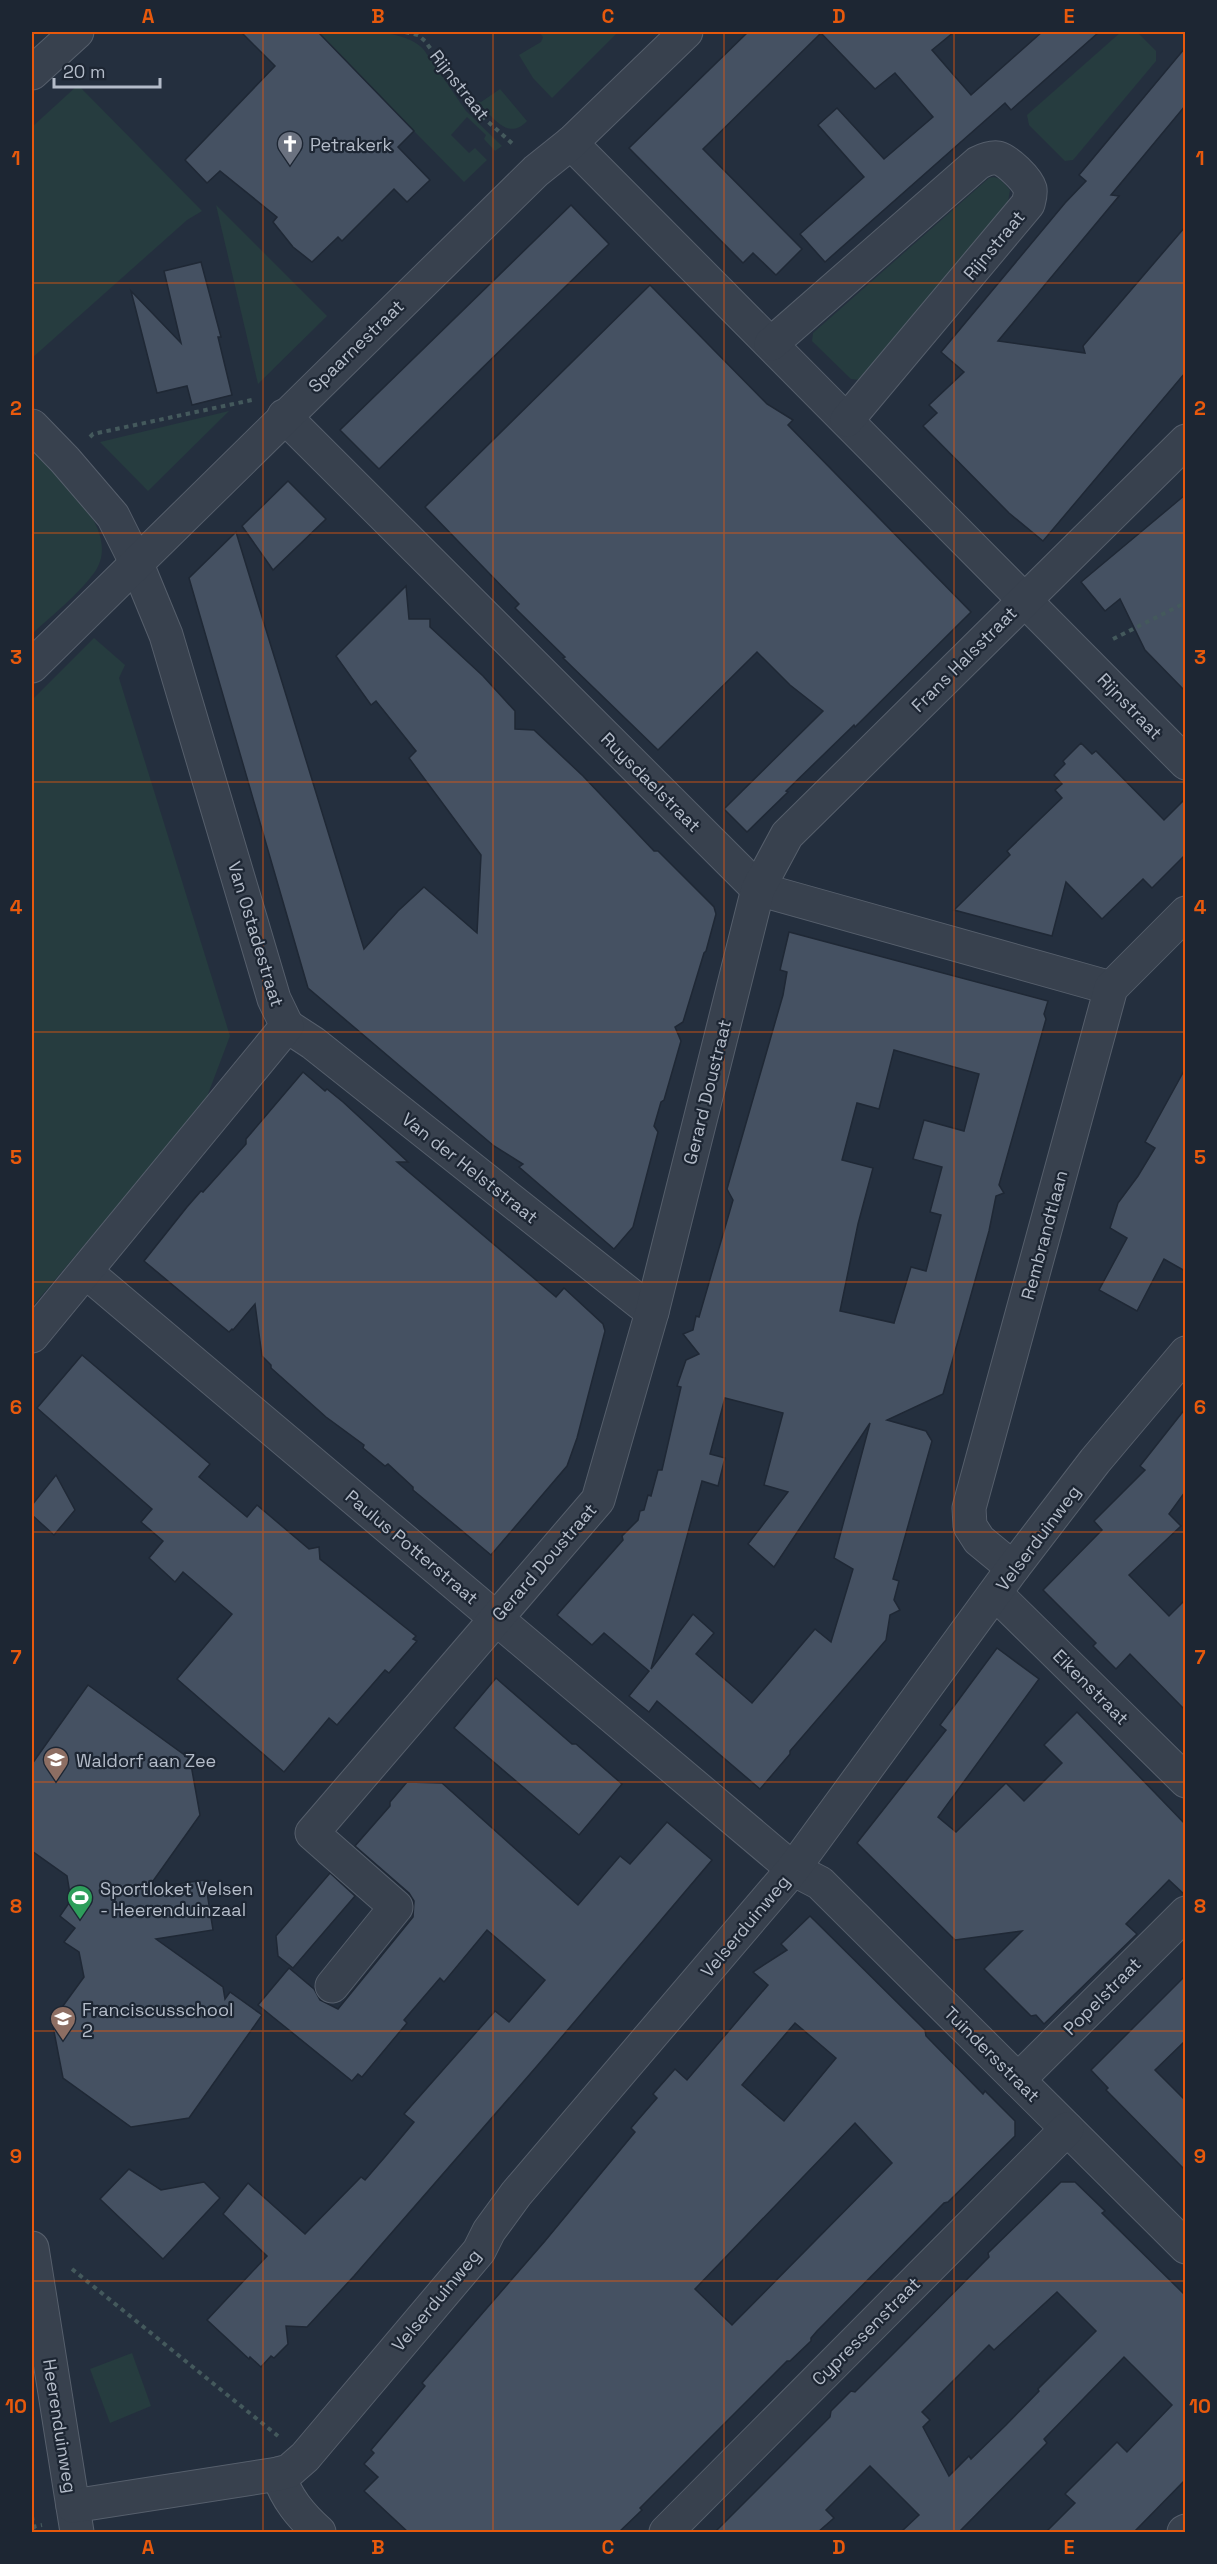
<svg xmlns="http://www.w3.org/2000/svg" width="1217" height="2564" font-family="'Space Grotesk',sans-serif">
<rect width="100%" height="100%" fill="#242f3e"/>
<g fill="#263c3f">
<path d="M 317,32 C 346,32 403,26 424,50 L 466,111 L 502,146 L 495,151 L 484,139 L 486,135 L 467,117 L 451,135 L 469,153 L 475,148 L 487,160 L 464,182 Z"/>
<polygon points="539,32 618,32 552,98 533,78 519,55 541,42 543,37"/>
<polygon points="1121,32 1137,32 1156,51 1156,61 1073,160 1065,161 1029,125 1027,115"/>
<polygon points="78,85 202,211 187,220 32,358 32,127"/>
<path d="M 500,89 L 527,121 C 508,142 492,116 477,101 L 481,102 Z"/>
<polygon points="994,177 1000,179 1010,190 1008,202 859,380 851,379 812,341 813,333 989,178"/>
<polygon points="216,205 327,316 258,384"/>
<polygon points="229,411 148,491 100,442"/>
<path d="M 32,448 C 57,475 125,531 94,573 C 77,596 52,615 32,634 Z"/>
<polygon points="94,638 125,665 119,678 230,1036 205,1102 32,1307 32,700"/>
<polygon points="132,2353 151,2406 110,2423 90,2369"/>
</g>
<g fill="#455162" stroke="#1f2835" stroke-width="1.5" fill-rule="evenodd">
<polygon points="241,32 318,32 414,131 398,147 430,180 407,202 394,189 342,241 338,237 312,262 293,247 273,222 277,217 220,171 207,183 185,160 275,66"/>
<polygon points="748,32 954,32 932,50 971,95 1042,32 1099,32 1011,110 1005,103 825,262 800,234 864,177 818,125 837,108 884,159 933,117 895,73 875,89 821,33 703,149 802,249 776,275 753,253 743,263 629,148"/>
<polygon points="1185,48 1185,106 1111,195 1119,196 998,341 1085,353 1083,346 1185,227 1185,373 1043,541 1009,513 923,426 937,413 929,405 964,372 941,352 1065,203 1086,181 1079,175"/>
<polygon points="571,205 609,244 379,469 340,430"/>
<polygon points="201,262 221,337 218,337 232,395 192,405 187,386 157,393 131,291 181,343 164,271"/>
<polygon points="650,285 767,404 793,420 788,425 971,612 855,727 854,725 786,791 788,792 747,832 724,809 823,711 790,685 757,652 658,750 563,658 565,657 515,608 519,604 425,507"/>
<polygon points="288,481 326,519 273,570 242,526"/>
<polygon points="1185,495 1185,691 1145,650 1120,599 1105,611 1081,582"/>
<polygon points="236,532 364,949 398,911 424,887 477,933 481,855 409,758 416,751 376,701 371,705 336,656 406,586 409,619 430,619 430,627 483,676 515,711 515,729 534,730 583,776 654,851 658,851 714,907 716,914 706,951 704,953 683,1022 675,1027 681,1041 664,1100 661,1102 654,1126 658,1132 633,1227 614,1249 519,1167 523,1164 494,1146 308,988 189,578"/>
<polygon points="1081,743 1092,754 1096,751 1164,820 1185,799 1185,855 1152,888 1143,879 1102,919 1066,882 1052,936 954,910 1010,855 1007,851 1062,798 1055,790 1062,784 1054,775 1065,764 1063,761"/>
<path d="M 789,932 L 1048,1001 L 1044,1014 L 1046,1019 L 999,1185 L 1004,1193 L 996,1196 L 989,1231 L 943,1394 L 887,1420 L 926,1431 L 932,1441 L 893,1579 L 899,1581 L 894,1600 L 900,1610 L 890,1615 L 886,1640 L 790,1751 L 790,1754 L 760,1789 L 657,1701 L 649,1712 L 629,1696 L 649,1671 L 604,1633 L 592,1645 L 557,1615 L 623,1540 L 622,1536 L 638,1520 L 640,1511 L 644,1510 L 648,1495 L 651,1496 L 658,1470 L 662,1470 L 681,1387 L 677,1386 L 686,1360 L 699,1354 L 683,1334 L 693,1330 L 696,1316 L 699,1317 L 733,1200 L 727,1189 L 783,995 L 787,972 L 780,970 ZM 894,1050 L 979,1074 L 964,1131 L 924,1120 L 913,1159 L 942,1167 L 930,1212 L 941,1215 L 926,1271 L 911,1267 L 894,1323 L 840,1311 L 858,1224 L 873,1168 L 842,1160 L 857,1103 L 879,1109 ZM 725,1398 L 783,1413 L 764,1485 L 788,1492 L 748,1544 L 774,1567 L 870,1423 L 834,1558 L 853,1569 L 831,1642 L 815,1629 L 752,1703 L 696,1654 L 714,1633 L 693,1614 L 651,1669 L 702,1481 L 718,1486 L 725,1458 L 710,1454 Z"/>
<polygon points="1185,1069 1185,1271 1164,1259 1137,1311 1099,1290 1127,1238 1110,1228 1118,1203 1138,1176 1155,1148 1145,1142"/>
<polygon points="303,1072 325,1091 327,1089 343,1102 408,1162 397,1162 556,1297 564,1288 603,1324 605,1331 577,1438 567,1466 491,1555 413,1490 413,1487 388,1464 385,1466 363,1448 364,1445 326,1417 271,1368 271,1365 262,1356 255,1304 233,1330 232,1329 229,1332 144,1261 187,1207 201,1191 203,1192 246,1144 246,1139"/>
<polygon points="82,1355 210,1464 199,1477 247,1517 257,1505 309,1549 319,1547 320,1559 416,1636 413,1639 417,1641 389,1673 385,1670 337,1725 329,1718 284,1772 177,1679 232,1614 183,1572 175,1582 149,1558 163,1541 141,1522 152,1509 37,1408"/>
<polygon points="1185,1409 1185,1492 1169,1514 1181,1526 1129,1575 1169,1616 1185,1600 1185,1710 1130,1654 1116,1669 1093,1646 1096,1643 1043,1590 1102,1530 1094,1521 1145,1470 1140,1466"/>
<polygon points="56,1475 75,1510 54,1535 32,1515 32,1505"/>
<polygon points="997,1648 1039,1679 938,1817 956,1832 1006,1783 1024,1801 1062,1763 1044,1745 1077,1712 1185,1824 1185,1895 1169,1880 1126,1924 1137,1934 1044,2024 1036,2015 1031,2016 984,1969 1022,1931 955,1940 857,1843 946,1730 940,1725"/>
<polygon points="496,1678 572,1744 576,1744 622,1784 579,1835 454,1728"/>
<polygon points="88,1685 190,1759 200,1815 148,1888 205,1880 213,1930 156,1939 223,1987 225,1999 230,1992 262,2015 189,2118 131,2127 63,2078 52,2021 84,1977 79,1952 64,1942 75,1928 60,1916 71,1900 67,1876 32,1851 32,1764"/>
<polygon points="407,1782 442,1783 578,1905 620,1856 630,1864 667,1822 712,1860 537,2066 354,2276 307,2327 286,2326 288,2344 274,2358 271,2356 261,2367 250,2357 249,2359 207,2320 267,2256 223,2214 248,2183 305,2234 361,2177 365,2180 384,2158 414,2122 404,2114 495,2011 509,2022 545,1980 487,1930 444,1982 440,1978 404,2020 407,2023 362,2077 358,2074 352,2081 258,2005 289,1968 314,1989 320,2000 338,2009 413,1917 414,1901 409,1893 355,1846 390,1806 390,1802"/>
<polygon points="330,1873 355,1896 293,1968 278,1956 276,1936"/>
<path d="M 810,1916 L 925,2030 L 926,2036 L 983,2094 L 985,2091 L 1015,2121 L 1015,2136 L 948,2202 L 944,2203 L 817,2331 L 811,2338 L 811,2341 L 790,2361 L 787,2361 L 640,2508 L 642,2510 L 619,2532 L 408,2532 L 364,2491 L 378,2477 L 364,2464 L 374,2453 L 371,2450 L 425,2386 L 422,2383 L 545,2241 L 635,2132 L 631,2128 L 657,2098 L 653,2094 L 675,2069 L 687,2080 L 768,1985 L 753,1972 L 787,1950 L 781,1944 ZM 795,2023 L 836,2058 L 784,2121 L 742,2085 ZM 855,2123 L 892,2163 L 732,2325 L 695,2289 Z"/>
<polygon points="1185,1976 1185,2041 1155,2070 1185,2100 1185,2170 1106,2090 1108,2088 1091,2070"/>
<polygon points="129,2169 161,2190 204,2182 220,2198 163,2259 100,2199"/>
<path d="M 1061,2182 L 1075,2182 L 1105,2211 L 1102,2213 L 1185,2295 L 1185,2480 L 1134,2532 L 1046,2532 L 1075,2503 L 1065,2494 L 1117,2442 L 1127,2452 L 1172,2405 L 1124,2357 L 1044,2439 L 1047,2443 L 959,2532 L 901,2532 L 919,2515 L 870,2466 L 826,2510 L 834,2518 L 818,2532 L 715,2532 L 830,2417 L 831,2411 L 851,2391 L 855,2392 L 897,2350 L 989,2257 L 988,2253 ZM 1057,2292 L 1096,2331 L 1038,2389 L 1039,2391 L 1006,2425 L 971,2459 L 969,2456 L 949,2476 L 923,2427 L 930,2420 L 922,2412 L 989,2345 L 994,2350 Z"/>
</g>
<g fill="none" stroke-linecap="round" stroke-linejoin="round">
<defs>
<g id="minor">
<polyline points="571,143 1186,763"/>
<path d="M 771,344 L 978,163 C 984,160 991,157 998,158 C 1008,161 1027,179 1030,189 C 1031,194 1029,200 1028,204 L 847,420"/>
<polyline points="284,416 758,889 1111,988"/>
<polyline points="287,1026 313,1043 652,1312"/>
<polyline points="86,1272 793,1869 820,1883 1186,2247"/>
<polyline points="32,1336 287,1026 274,999 166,635 136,562"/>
<polyline points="1013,1568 979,1540 970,1526 969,1508 1111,988 1186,913"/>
<polyline points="996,1594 1186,1781"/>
<polyline points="332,1986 396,1907 312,1833 598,1500 652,1312 758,889 787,835 1186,441"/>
<polyline points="1018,2080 1186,1913"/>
<polyline points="32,2248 77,2532"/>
<path d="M 278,2474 C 287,2499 300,2515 319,2532"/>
<polyline points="73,2506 278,2474 289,2471 305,2457 479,2251 489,2231 516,2194 793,1869 1013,1568 1095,1461 1186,1353"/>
<polyline points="666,2532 1067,2129"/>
<polyline points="1184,2532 1186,2531"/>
</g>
<g id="tertiary">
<polyline points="32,73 77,32"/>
<polyline points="32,426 65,460 113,516 136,562"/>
<polyline points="32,666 536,171 571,143 686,32"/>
</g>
</defs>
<use href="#minor" stroke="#565f6c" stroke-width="35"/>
<use href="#tertiary" stroke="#565f6c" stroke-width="35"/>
<g stroke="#44595c" stroke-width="4" stroke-dasharray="4.5 4.5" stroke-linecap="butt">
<polyline points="405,32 418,35 425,41 474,109 515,146"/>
<polyline points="90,437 93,434 252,400"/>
<polyline points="1113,639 1181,605 1186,606"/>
<polyline points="72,2269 278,2436"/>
<polyline points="32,2516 34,2532"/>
<polyline points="32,2527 42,2525"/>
</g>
<use href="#minor" stroke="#38414e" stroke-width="33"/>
<use href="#tertiary" stroke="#38414e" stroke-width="33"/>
</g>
<path fill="none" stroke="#e8590c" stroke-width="1.5" stroke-opacity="0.55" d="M 263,32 L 263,2532M 493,32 L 493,2532M 724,32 L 724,2532M 954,32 L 954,2532M 32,283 L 1186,283M 32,533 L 1186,533M 32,782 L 1186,782M 32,1032 L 1186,1032M 32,1282 L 1186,1282M 32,1532 L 1186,1532M 32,1782 L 1186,1782M 32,2031 L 1186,2031M 32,2281 L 1186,2281"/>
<defs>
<symbol id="church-pin" viewBox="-11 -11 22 30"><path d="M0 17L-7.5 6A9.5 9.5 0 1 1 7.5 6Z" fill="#6b7280" stroke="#1d2633"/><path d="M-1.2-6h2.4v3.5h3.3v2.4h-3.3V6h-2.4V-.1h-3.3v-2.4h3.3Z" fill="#fff"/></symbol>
<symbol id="school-pin" viewBox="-11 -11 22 30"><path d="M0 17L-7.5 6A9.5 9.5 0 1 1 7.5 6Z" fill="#8d6e63" stroke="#1d2633"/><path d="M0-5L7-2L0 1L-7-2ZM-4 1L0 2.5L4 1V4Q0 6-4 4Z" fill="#fff"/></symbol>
<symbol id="stadium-pin" viewBox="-11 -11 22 30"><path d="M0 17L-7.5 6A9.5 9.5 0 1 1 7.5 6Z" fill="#2e9e5b" stroke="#1d2633"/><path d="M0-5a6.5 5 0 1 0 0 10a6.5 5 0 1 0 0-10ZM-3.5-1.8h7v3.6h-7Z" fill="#fff"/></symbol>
</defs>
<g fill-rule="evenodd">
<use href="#church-pin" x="275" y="129" width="30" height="40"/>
<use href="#school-pin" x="41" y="1745" width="30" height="40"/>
<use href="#stadium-pin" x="65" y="1883" width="30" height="40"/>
<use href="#school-pin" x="48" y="2004" width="30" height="40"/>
</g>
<g text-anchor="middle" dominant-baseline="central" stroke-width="4.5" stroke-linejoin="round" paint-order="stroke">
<g font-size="18" fill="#b4bcc9" stroke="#1d2633">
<text transform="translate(460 85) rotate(52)">Rijnstraat</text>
<text transform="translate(994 245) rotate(-50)">Rijnstraat</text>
<text transform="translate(356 346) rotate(-44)">Spaarnestraat</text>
<text transform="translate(964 659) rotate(-45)">Frans Halsstraat</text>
<text transform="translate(1130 706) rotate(46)">Rijnstraat</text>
<text transform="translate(651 782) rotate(45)">Ruysdaelstraat</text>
<text transform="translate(256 934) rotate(73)">Van Ostadestraat</text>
<text transform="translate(707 1092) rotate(-76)">Gerard Doustraat</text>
<text transform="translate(470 1168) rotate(38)">Van der Helststraat</text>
<text transform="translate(1044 1235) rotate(-75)">Rembrandtlaan</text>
<text transform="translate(1038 1538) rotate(-53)">Velserduinweg</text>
<text transform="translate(412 1547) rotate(40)">Paulus Potterstraat</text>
<text transform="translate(544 1562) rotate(-49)">Gerard Doustraat</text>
<text transform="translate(1091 1687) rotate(45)">Eikenstraat</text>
<text transform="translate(745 1926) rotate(-50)">Velserduinweg</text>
<text transform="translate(1102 1996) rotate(-45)">Popelstraat</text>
<text transform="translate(992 2054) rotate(45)">Tuindersstraat</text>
<text transform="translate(436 2300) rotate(-50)">Velserduinweg</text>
<text transform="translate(866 2331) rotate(-45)">Cypressenstraat</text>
<text transform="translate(60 2426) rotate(81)">Heerenduinweg</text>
</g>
<g font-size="18" fill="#b4bcc9" stroke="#1d2633" text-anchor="start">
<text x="310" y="144">Petrakerk</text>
<text x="76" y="1760">Waldorf aan Zee</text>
<text x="100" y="1888">Sportloket Velsen<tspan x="100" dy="21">- Heerenduinzaal</tspan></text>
<text x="82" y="2009">Franciscusschool<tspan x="82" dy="21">2</tspan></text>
</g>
</g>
<rect width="1217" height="2564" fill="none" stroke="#1d2633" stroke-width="66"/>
<path d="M54 78v9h106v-9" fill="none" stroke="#b4bcc9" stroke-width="3"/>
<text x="63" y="78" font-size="18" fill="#b4bcc9" stroke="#1d2633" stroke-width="4.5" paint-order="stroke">20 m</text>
<rect x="33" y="33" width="1151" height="2498" fill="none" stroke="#e8590c" stroke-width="2"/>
<g font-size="20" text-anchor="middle" font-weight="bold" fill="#e8590c">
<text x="148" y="23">A</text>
<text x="378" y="23">B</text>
<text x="608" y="23">C</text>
<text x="839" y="23">D</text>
<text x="1069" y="23">E</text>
<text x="16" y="165">1</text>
<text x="1200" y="165">1</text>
<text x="16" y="415">2</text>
<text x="1200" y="415">2</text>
<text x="16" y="664">3</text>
<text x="1200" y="664">3</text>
<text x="16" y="914">4</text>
<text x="1200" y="914">4</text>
<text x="16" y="1164">5</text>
<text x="1200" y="1164">5</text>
<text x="16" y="1414">6</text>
<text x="1200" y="1414">6</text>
<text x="16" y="1664">7</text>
<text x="1200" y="1664">7</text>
<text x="16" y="1913">8</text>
<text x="1200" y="1913">8</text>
<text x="16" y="2163">9</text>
<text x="1200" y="2163">9</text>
<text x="16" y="2413">10</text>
<text x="1200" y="2413">10</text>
<text x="148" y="2554">A</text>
<text x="378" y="2554">B</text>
<text x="608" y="2554">C</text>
<text x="839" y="2554">D</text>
<text x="1069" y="2554">E</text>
</g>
</svg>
